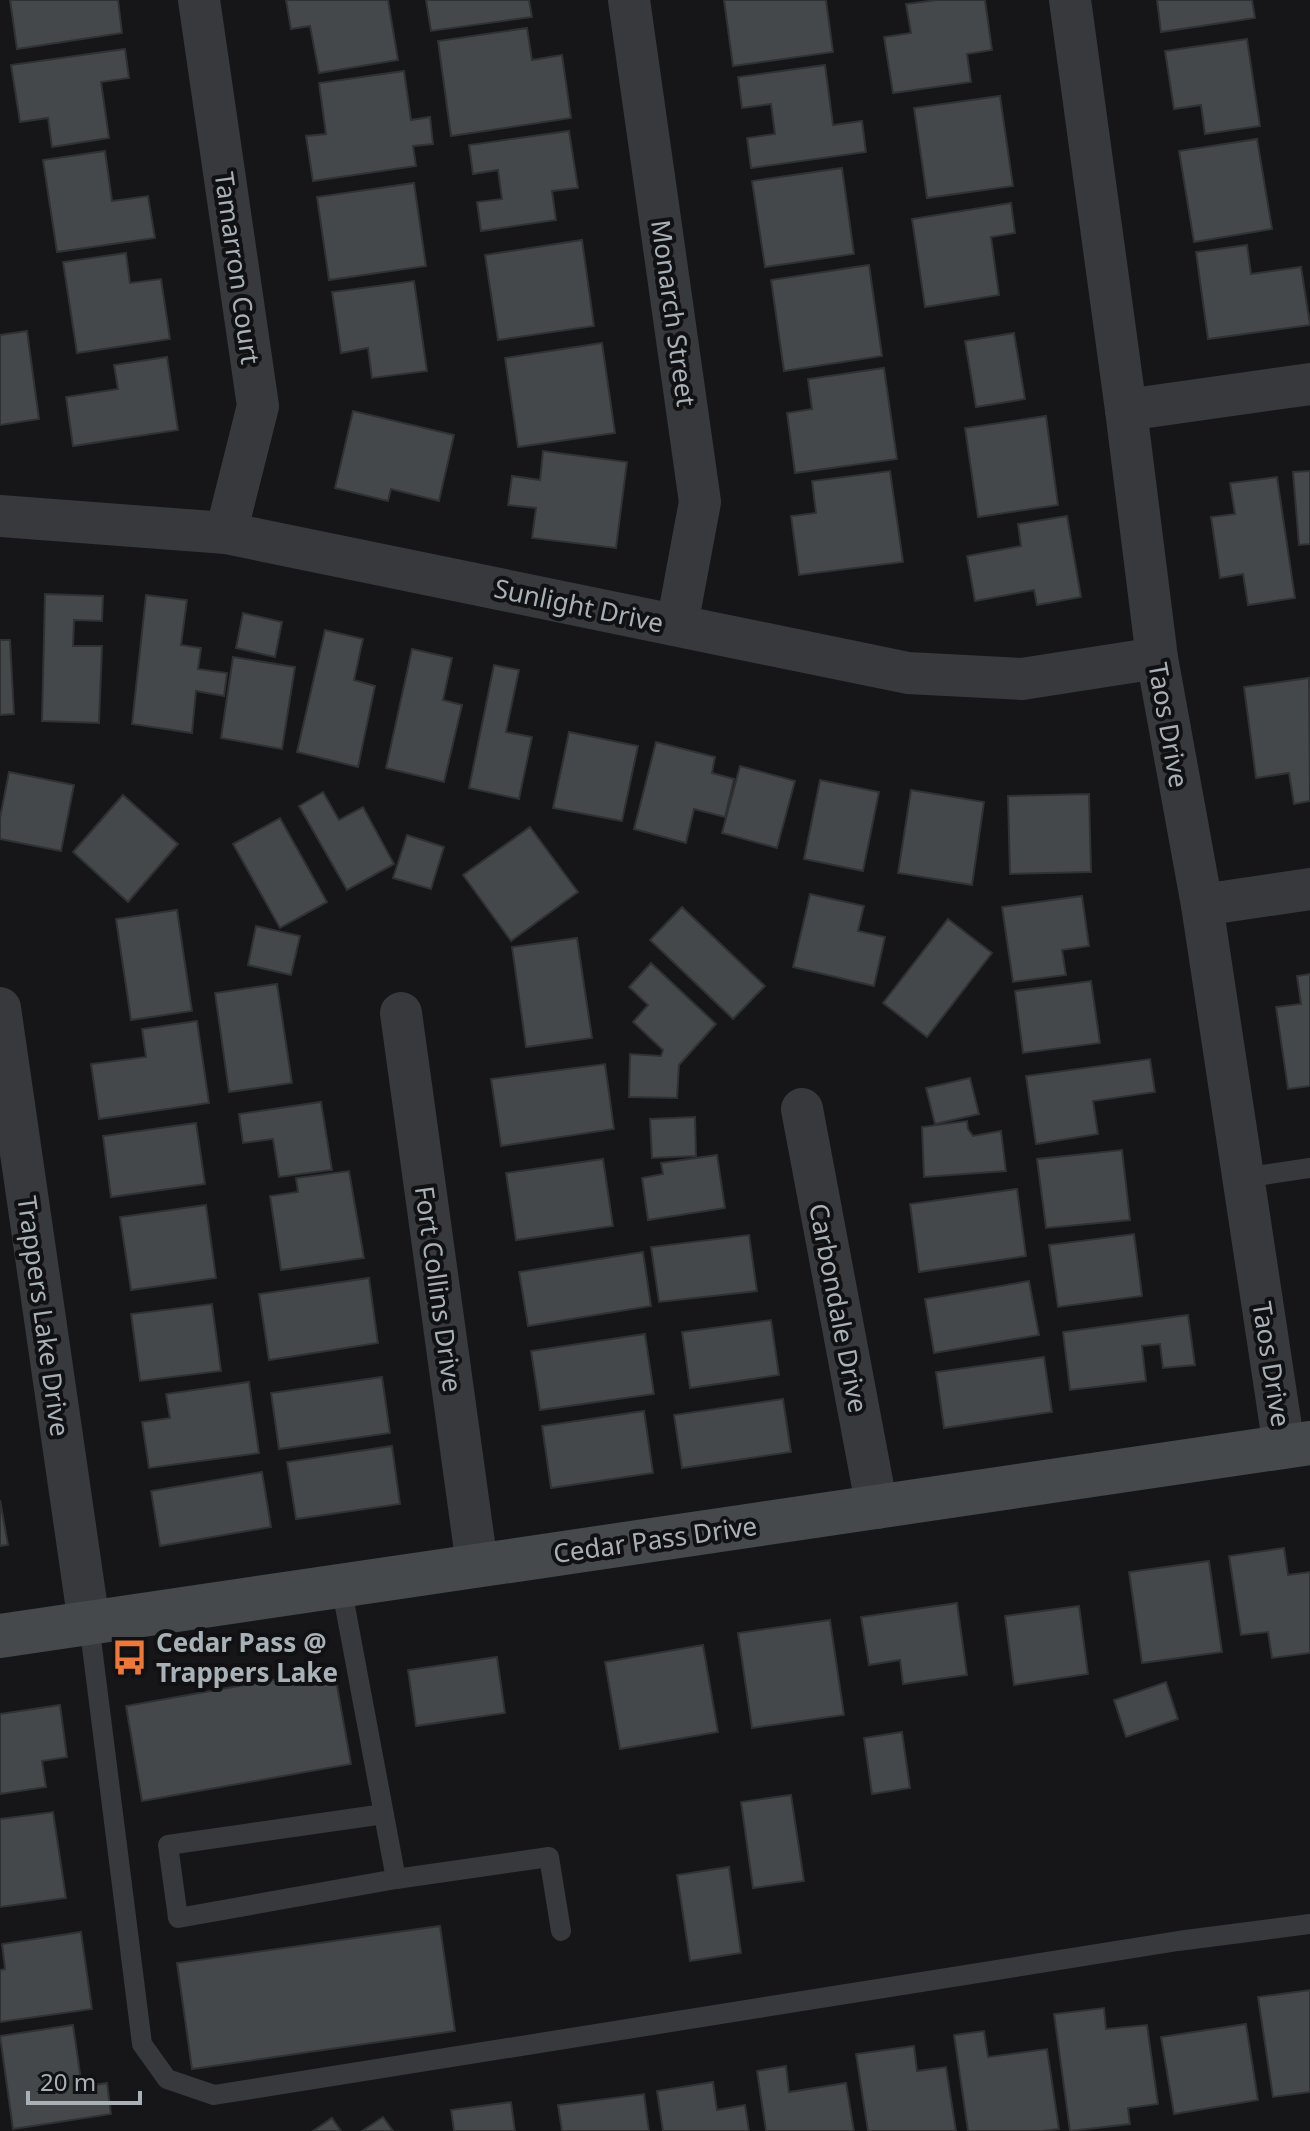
<svg xmlns="http://www.w3.org/2000/svg" width="1310" height="2131" font-family="'Noto Sans',sans-serif">
<rect width="100%" height="100%" fill="#161618"/>
<g fill="#45484a" stroke="#303133" stroke-width="2">
<polygon points="10,0 118,0 122,33 17,49"/>
<polygon points="286,0 388,0 398,60 319,73 310,26 291,29"/>
<polygon points="426,0 529,0 532,17 431,31"/>
<polygon points="724,0 826,0 833,52 733,66"/>
<polygon points="937,0 985,0 992,50 967,54 971,82 893,93 884,37 911,33 906,4"/>
<polygon points="1157,0 1252,0 1255,18 1161,32"/>
<polygon points="527,28 532,60 562,55 571,118 451,136 438,41"/>
<polygon points="1247,39 1260,126 1205,134 1201,105 1174,109 1165,51"/>
<polygon points="125,49 129,78 101,82 109,138 52,147 48,118 20,122 11,65"/>
<polygon points="825,65 833,125 862,121 866,152 751,168 747,138 775,134 771,104 742,108 738,77"/>
<polygon points="404,71 411,120 430,117 433,144 413,146 416,166 313,181 306,136 326,134 319,83"/>
<polygon points="1000,96 1013,186 927,198 914,108"/>
<polygon points="569,131 578,188 552,191 556,220 481,231 477,202 502,199 498,170 473,174 469,145"/>
<polygon points="1257,139 1272,229 1194,242 1179,151"/>
<polygon points="105,151 112,201 148,196 155,238 57,252 43,160"/>
<polygon points="842,168 854,254 765,267 752,181"/>
<polygon points="414,183 426,266 329,280 317,197"/>
<polygon points="1011,203 1015,233 991,237 999,295 925,307 912,219"/>
<polygon points="582,240 594,326 498,340 485,255"/>
<polygon points="1247,245 1251,274 1301,267 1310,325 1208,339 1196,252"/>
<polygon points="126,253 130,283 161,279 170,339 77,353 63,262"/>
<polygon points="869,265 882,356 784,371 771,280"/>
<polygon points="414,281 427,371 372,378 368,348 341,353 332,292"/>
<polygon points="27,331 39,419 0,425 0,335"/>
<polygon points="1014,333 1025,399 976,407 965,341"/>
<polygon points="602,343 615,433 518,447 505,358"/>
<polygon points="167,357 178,430 73,446 66,397 118,389 114,365"/>
<polygon points="884,368 897,459 795,473 787,413 812,409 808,379"/>
<polygon points="353,411 454,435 439,501 391,489 388,501 335,488"/>
<polygon points="1046,416 1058,505 978,517 965,428"/>
<polygon points="543,451 627,462 616,548 532,538 536,508 508,505 512,476 540,480"/>
<polygon points="890,471 903,562 799,575 791,516 816,513 812,481"/>
<polygon points="1310,471 1310,544 1299,545 1293,472"/>
<polygon points="1277,477 1295,598 1248,605 1243,574 1220,578 1211,517 1235,514 1230,483"/>
<polygon points="1067,516 1081,597 1037,605 1034,590 975,601 967,556 1021,546 1018,524"/>
<polygon points="45,594 103,596 102,621 74,620 73,646 102,646 99,723 42,721"/>
<polygon points="146,595 187,600 181,645 201,648 198,669 227,673 224,696 196,691 192,733 132,724"/>
<polygon points="243,613 282,622 275,657 236,648"/>
<polygon points="325,630 363,639 354,680 375,686 358,767 297,752"/>
<polygon points="0,640 10,640 14,714 0,715"/>
<polygon points="412,649 452,658 443,700 462,705 444,782 386,768"/>
<polygon points="233,657 295,667 282,749 221,738"/>
<polygon points="494,665 519,670 506,732 532,737 519,799 469,788"/>
<polygon points="1309,678 1310,801 1294,804 1289,773 1256,778 1244,687"/>
<polygon points="569,732 638,746 622,821 553,808"/>
<polygon points="656,742 715,757 712,773 734,779 725,817 694,809 686,843 634,829"/>
<polygon points="740,766 795,781 777,848 722,833"/>
<polygon points="9,772 74,785 61,851 0,839 0,818"/>
<polygon points="820,780 879,792 863,871 804,859"/>
<polygon points="911,790 984,802 972,885 898,873"/>
<polygon points="323,792 339,820 363,807 394,864 347,890 299,806"/>
<polygon points="1089,794 1091,872 1010,874 1008,796"/>
<polygon points="123,795 178,844 128,902 73,852"/>
<polygon points="280,818 327,902 280,928 233,844"/>
<polygon points="530,827 578,892 511,941 463,875"/>
<polygon points="407,835 444,847 431,889 393,878"/>
<polygon points="810,894 864,906 858,931 885,937 874,986 793,967"/>
<polygon points="1082,896 1089,946 1062,950 1066,975 1013,982 1002,907"/>
<polygon points="682,907 765,986 733,1019 650,940"/>
<polygon points="177,910 192,1011 131,1020 116,919"/>
<polygon points="948,919 992,953 927,1037 883,1003"/>
<polygon points="256,926 300,936 291,975 248,965"/>
<polygon points="577,938 592,1038 526,1047 512,947"/>
<polygon points="651,963 716,1024 679,1065 677,1098 629,1097 630,1054 661,1056 663,1050 633,1022 648,1005 629,987"/>
<polygon points="1310,974 1310,1086 1288,1089 1276,1007 1301,1004 1297,976"/>
<polygon points="1091,981 1100,1043 1023,1053 1015,991"/>
<polygon points="277,984 292,1083 229,1092 215,993"/>
<polygon points="197,1021 209,1103 99,1119 91,1064 146,1057 142,1029"/>
<polygon points="1150,1059 1155,1092 1093,1101 1098,1134 1036,1144 1026,1076"/>
<polygon points="605,1064 614,1129 501,1146 491,1079"/>
<polygon points="970,1078 979,1114 935,1124 926,1088"/>
<polygon points="321,1102 332,1170 279,1177 273,1139 243,1143 239,1114"/>
<polygon points="695,1117 696,1156 652,1158 650,1119"/>
<polygon points="967,1121 968,1129 973,1136 1001,1131 1006,1171 924,1177 922,1127"/>
<polygon points="196,1123 205,1184 111,1197 103,1136"/>
<polygon points="1122,1150 1130,1220 1046,1228 1037,1159"/>
<polygon points="717,1155 725,1208 648,1220 642,1178 663,1174 661,1163"/>
<polygon points="603,1159 613,1226 516,1240 506,1173"/>
<polygon points="349,1171 364,1258 281,1270 270,1196 298,1192 296,1178"/>
<polygon points="1017,1189 1026,1256 919,1272 910,1204"/>
<polygon points="206,1205 216,1278 131,1290 120,1217"/>
<polygon points="1134,1234 1142,1296 1058,1307 1049,1245"/>
<polygon points="749,1235 757,1291 659,1302 651,1247"/>
<polygon points="643,1252 651,1306 528,1326 519,1272"/>
<polygon points="369,1278 378,1343 269,1360 259,1294"/>
<polygon points="1029,1281 1039,1335 934,1353 925,1299"/>
<polygon points="212,1304 221,1371 140,1381 131,1314"/>
<polygon points="1188,1315 1195,1365 1163,1368 1160,1344 1142,1346 1146,1381 1070,1390 1063,1332"/>
<polygon points="771,1320 779,1375 690,1388 682,1332"/>
<polygon points="645,1334 654,1394 540,1410 531,1351"/>
<polygon points="1044,1357 1052,1412 944,1428 936,1372"/>
<polygon points="382,1377 390,1433 279,1449 271,1393"/>
<polygon points="249,1382 259,1453 149,1468 142,1422 170,1418 166,1394"/>
<polygon points="783,1399 791,1452 682,1468 674,1415"/>
<polygon points="644,1411 653,1473 551,1488 542,1426"/>
<polygon points="392,1446 400,1504 296,1519 287,1462"/>
<polygon points="262,1472 271,1527 160,1546 151,1491"/>
<polygon points="0,1500 8,1545 0,1546"/>
<polygon points="1284,1548 1288,1575 1310,1572 1310,1653 1272,1658 1268,1632 1241,1635 1229,1556"/>
<polygon points="1209,1561 1222,1652 1142,1663 1129,1572"/>
<polygon points="957,1603 967,1675 903,1684 900,1660 869,1665 861,1617"/>
<polygon points="1079,1606 1088,1674 1014,1685 1005,1616"/>
<polygon points="830,1620 844,1715 752,1728 738,1633"/>
<polygon points="703,1645 718,1732 620,1749 605,1662"/>
<polygon points="497,1657 505,1713 416,1726 408,1670"/>
<polygon points="334,1669 351,1764 142,1801 126,1706"/>
<polygon points="1166,1682 1178,1719 1126,1737 1114,1700"/>
<polygon points="60,1705 67,1757 42,1761 46,1787 0,1794 0,1714"/>
<polygon points="902,1732 910,1788 872,1794 864,1738"/>
<polygon points="791,1795 804,1881 753,1888 741,1802"/>
<polygon points="53,1812 66,1898 0,1907 0,1819"/>
<polygon points="729,1867 741,1953 690,1961 677,1875"/>
<polygon points="440,1926 455,2031 192,2069 177,1963"/>
<polygon points="81,1932 92,2009 0,2022 0,1970 5,1969 2,1944"/>
<polygon points="1310,1990 1310,2092 1273,2097 1258,1997"/>
<polygon points="1104,2008 1106,2029 1147,2025 1158,2104 1128,2108 1130,2124 1070,2131 1054,2014"/>
<polygon points="1246,2024 1258,2100 1174,2114 1161,2037"/>
<polygon points="73,2025 82,2087 107,2083 111,2114 13,2129 0,2036"/>
<polygon points="984,2031 988,2057 1047,2049 1059,2129 1042,2131 968,2131 954,2035"/>
<polygon points="914,2046 917,2071 946,2067 956,2131 868,2131 856,2054"/>
<polygon points="786,2066 789,2092 846,2083 854,2131 766,2131 757,2071"/>
<polygon points="713,2082 717,2110 745,2105 749,2131 663,2131 657,2091"/>
<polygon points="644,2094 649,2131 562,2131 558,2105"/>
<polygon points="511,2102 515,2131 454,2131 451,2110"/>
<polygon points="383,2117 393,2131 362,2131"/>
<polygon points="332,2118 341,2131 313,2131"/>
</g>
<g fill="none" stroke-linecap="round" stroke-linejoin="round">
<g stroke="#37393c" stroke-width="20">
<polyline points="1243,1178 1310,1168"/>
<polyline points="341,1585 396,1879 178,1918 168,1845 384,1814"/>
<polyline points="89,1623 142,2044 167,2079 214,2095 1178,1941 1310,1924"/>
<polyline points="396,1879 549,1857 561,1931"/>
</g>
<g stroke="#37393c" stroke-width="42">
<polyline points="199,0 258,406 226,533"/>
<polyline points="629,0 700,502 677,625"/>
<polyline points="1070,0 1126,410 1157,658 1202,905 1284,1447"/>
<polyline points="1126,410 1310,384"/>
<polyline points="0,516 226,533 908,673 1022,679 1157,658"/>
<polyline points="1202,905 1310,889"/>
<polyline points="0,1008 89,1623"/>
<polyline points="401,1013 477,1565"/>
<polyline points="802,1109 877,1508"/>
</g>
<polyline stroke="#45494c" stroke-width="44" points="0,1636 1310,1443"/>
</g>
<defs>
<symbol id="bus-bare" viewBox="-9 -9 18 18"><path d="M-5-6H5V4H4V6H2V4H-2V6H-4V4H-5ZM-3.5-4V0h7V-4ZM-3.5 1.2v1.5H-2V1.2ZM2 1.2v1.5H3.5V1.2Z" fill="#ed7838" stroke="#111113" stroke-width="2.5" paint-order="stroke"/></symbol>
</defs>
<g fill-rule="evenodd">
<use href="#bus-bare" x="104" y="1632" width="51" height="51"/>
</g>
<g text-anchor="middle" dominant-baseline="central" stroke-width="8" stroke-linejoin="round" paint-order="stroke">
<g font-size="26" fill="#a8b1b7" stroke="#111113">
<text transform="translate(238 268) rotate(82)">Tamarron Court</text>
<text transform="translate(674 313) rotate(82)">Monarch Street</text>
<text transform="translate(579 605) rotate(12)">Sunlight Drive</text>
<text transform="translate(1169 725) rotate(80)">Taos Drive</text>
<text transform="translate(439 1289) rotate(82)">Fort Collins Drive</text>
<text transform="translate(839 1308) rotate(79)">Carbondale Drive</text>
<text transform="translate(44 1316) rotate(82)">Trappers Lake Drive</text>
<text transform="translate(1272 1364) rotate(81)">Taos Drive</text>
<text transform="translate(655 1539) rotate(-8)">Cedar Pass Drive</text>
</g>
<g font-size="26" font-weight="bold" fill="#a8b1b7" stroke="#111113" text-anchor="start">
<text x="156" y="1642">Cedar Pass @<tspan x="156" dy="30">Trappers Lake</tspan></text>
</g>
</g>
<path d="M28 2091v12h112v-12" fill="none" stroke="#a8b1b7" stroke-width="4"/>
<text x="40" y="2091" font-size="24" fill="#a8b1b7" stroke="#111113" stroke-width="6" paint-order="stroke">20 m</text>
</svg>
